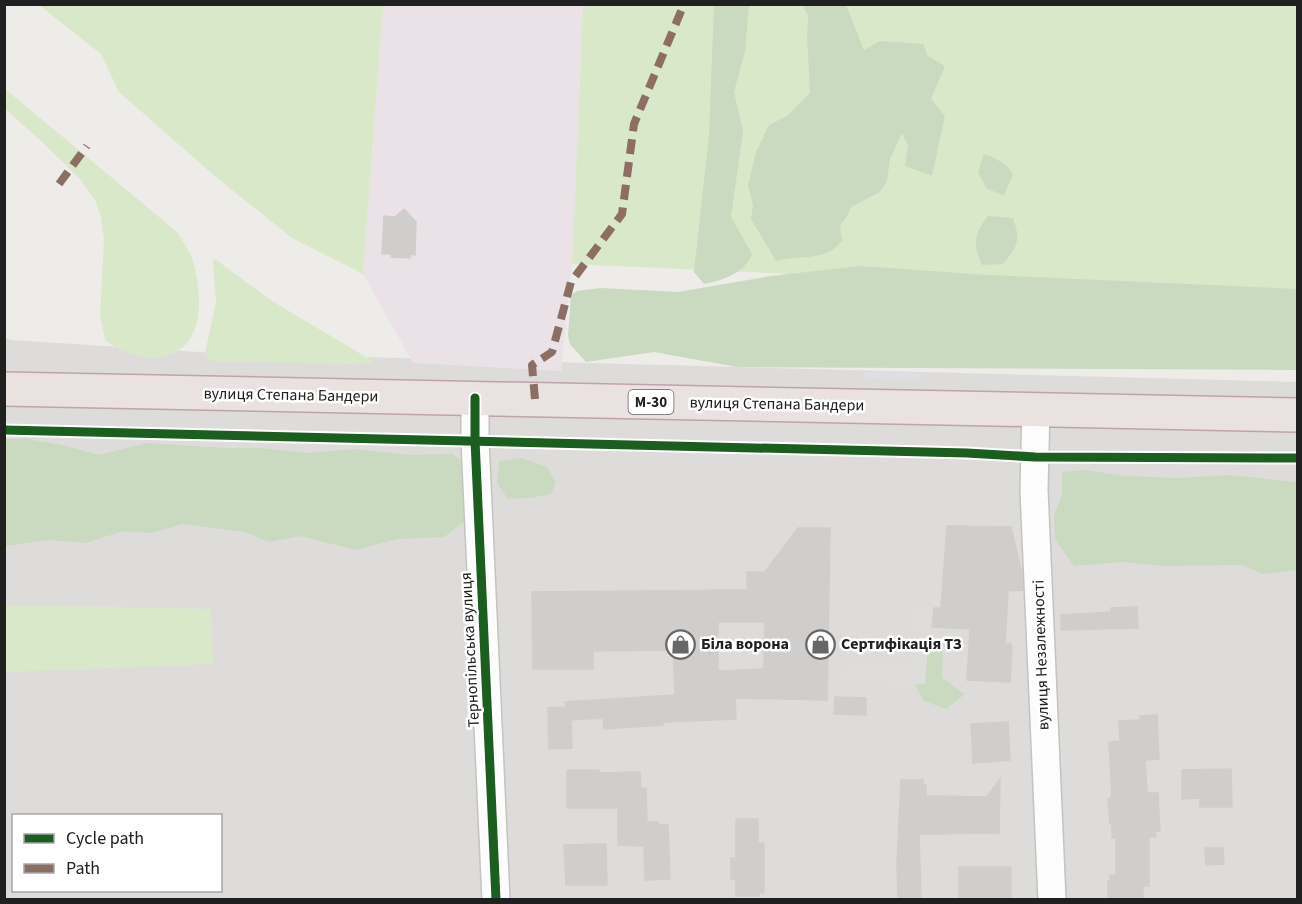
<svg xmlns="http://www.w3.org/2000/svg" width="1302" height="904" font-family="'Source Sans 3',sans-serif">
<rect width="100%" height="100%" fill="#edece9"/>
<path fill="#dddcda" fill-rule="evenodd" d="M 4,337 L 11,340 L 215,353 L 1297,382 L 1297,899 L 5,899 ZM 14,816 L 220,816 L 220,890 L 14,890 Z"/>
<polygon fill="#eae2e7" points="383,5 583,5 572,264 561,371 413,363 363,274"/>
<g fill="#dae8ca">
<polygon points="39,5 383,5 363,274 292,238 217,178 119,92 101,54"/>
<polygon points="583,5 1297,5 1297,297 572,264"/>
<path d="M 4,88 L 177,232 C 183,242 192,254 194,265 C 203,300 204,349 161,357 C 140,360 121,352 105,340 L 100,316 L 104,239 L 101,217 L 95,200 L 80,179 L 39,139 L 5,109 Z"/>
<polygon points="215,259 272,301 376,363 351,364 212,361 205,353 216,302 213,261"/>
<polygon points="4,605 211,609 213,664 5,672"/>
</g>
<g fill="#c9dac0">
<path d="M 714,5 L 749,5 L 745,51 L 734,92 L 743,131 L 731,217 L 752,254 C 744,274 723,280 704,284 L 694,272 L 709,135 Z"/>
<path d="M 803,5 L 846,5 L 864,50 L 880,41 L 923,44 L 928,56 L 945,66 L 931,99 L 945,116 L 932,176 L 905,166 L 908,145 L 902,133 L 890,159 L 887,181 L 880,192 L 851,207 L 846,218 L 840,226 L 842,241 C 824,263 800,254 776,261 L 751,219 L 753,205 L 748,185 L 756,152 L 769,125 L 787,116 L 810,93 L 807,37 L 808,16 Z"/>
<path d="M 984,154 C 996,158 1006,163 1013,174 L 1004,195 L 987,189 L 978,172 Z"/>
<path d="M 988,216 L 1013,218 C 1021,241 1018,245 1003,264 L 982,265 C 972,244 974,234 988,216 Z"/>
<polygon points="860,266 988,275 1297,289 1297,370 737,367 654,352 586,362 570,344 568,336 571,295 577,291 601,288 678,292 771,276"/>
<polygon points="4,439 28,439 61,445 99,455 148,443 223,448 262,448 306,453 356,449 409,455 453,454 466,465 472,516 444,537 397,539 356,550 300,536 269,542 245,532 183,524 150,533 124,531 85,543 48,540 5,546"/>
<polygon points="521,458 547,467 556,482 551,494 530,498 508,499 497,483 499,461"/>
<polygon points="1085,470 1125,476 1177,478 1230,475 1297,482 1297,570 1263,574 1242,565 1163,566 1123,562 1074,566 1055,539 1054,516 1062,494 1062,472"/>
<polygon points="943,643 942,678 965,694 946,709 924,701 916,687 925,644"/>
</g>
<polygon fill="#dedddc" points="916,610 931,611 925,684 845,681 846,666 911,667"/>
<polygon fill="#dfdfe3" points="865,372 920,373 920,380 865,378"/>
<g fill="#d0cecc" stroke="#d0ceca" stroke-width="1.5" fill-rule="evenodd">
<polygon points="404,209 416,222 415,255 411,254 410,258 391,257 392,254 382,254 384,216 395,217"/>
<polygon points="947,526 1011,527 1022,574 1023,590 1008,591 1005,644 1011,644 1012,647 1010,682 967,680 970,629 932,627 934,608 941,608"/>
<path d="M 798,528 L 830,528 L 827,700 L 735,698 L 736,719 L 662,722 L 663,725 L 604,729 L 603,718 L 571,720 L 572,748 L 549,749 L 548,708 L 566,707 L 565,702 L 675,695 L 673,650 L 593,651 L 593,669 L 533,669 L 532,592 L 747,590 L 747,572 L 765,572 ZM 718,622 L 765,622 L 764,669 L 718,671 Z"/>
<polygon points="1137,607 1138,628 1061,630 1061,615 1111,612 1111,608"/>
<polygon points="835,697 866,698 866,715 834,714"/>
<polygon points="1157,715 1159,759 1145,760 1147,793 1158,793 1160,831 1155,831 1156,837 1149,837 1149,886 1143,886 1143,900 1108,900 1108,881 1110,881 1110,875 1116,875 1116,838 1112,838 1112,823 1110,823 1108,799 1111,798 1112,794 1109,742 1120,741 1119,721 1140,720 1140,716"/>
<polygon points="1008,722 1010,760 973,763 971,724"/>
<polygon points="1231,769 1232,807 1200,807 1200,798 1182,799 1182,770"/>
<polygon points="567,770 599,770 599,773 640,772 641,788 646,788 647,822 658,822 658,825 668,825 670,879 645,880 644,846 618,845 618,808 567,808"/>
<polygon points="1000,779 999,833 919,834 921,900 898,900 897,863 901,780 923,780 923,785 926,785 926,796 987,797"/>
<polygon points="736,819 758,819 758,843 764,843 764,893 759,893 759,896 736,896 736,879 731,879 731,858 736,858"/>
<polygon points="606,844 607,885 566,885 564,845"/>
<polygon points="1205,848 1223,848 1224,864 1206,865"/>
<rect x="959" y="867" width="52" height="33"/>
</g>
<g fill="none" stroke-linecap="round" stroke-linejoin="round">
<defs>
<g id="minor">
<polyline points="475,398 475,440 496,900"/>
<polyline points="1036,409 1034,490 1052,900"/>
</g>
<polyline id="highway" points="4,389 1298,415"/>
</defs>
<use href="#minor" stroke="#c3c3c1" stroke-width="30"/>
<use href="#highway" stroke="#c0a2ab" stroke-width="36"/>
<use href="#minor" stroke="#fcfcfc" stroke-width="27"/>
<use href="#highway" stroke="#eae1e1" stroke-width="33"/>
<g stroke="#8d6e63" stroke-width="8" stroke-dasharray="15 8" stroke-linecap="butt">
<polyline points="59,184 87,146"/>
<polyline points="535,399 532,365 552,352 571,282 622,214 634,124 684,4"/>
</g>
<defs>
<g id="cycleway">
<polyline points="475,398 475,440 496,900"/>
<polyline points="4,430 967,453 1035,457 1298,458"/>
</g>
</defs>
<use href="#cycleway" stroke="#fff" stroke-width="13"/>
<use href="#cycleway" stroke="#1b5e20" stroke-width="9"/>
</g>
<defs>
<symbol id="shop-ring" viewBox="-11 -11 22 22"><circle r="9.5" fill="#fff" stroke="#686766" stroke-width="1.5"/><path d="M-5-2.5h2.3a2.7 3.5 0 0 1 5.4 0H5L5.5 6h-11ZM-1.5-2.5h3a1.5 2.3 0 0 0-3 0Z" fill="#686766"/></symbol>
</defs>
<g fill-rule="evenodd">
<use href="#shop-ring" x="664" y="628" width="33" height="33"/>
<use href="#shop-ring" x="804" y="628" width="33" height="33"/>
</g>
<g text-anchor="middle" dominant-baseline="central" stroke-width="5" stroke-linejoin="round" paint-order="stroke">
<rect fill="#fff" stroke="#636363" stroke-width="1.5" x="628.5" y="390" width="45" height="24" rx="4.5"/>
<g font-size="15" font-weight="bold" fill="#202020">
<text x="651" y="402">М-30</text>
</g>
<g font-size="16" fill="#202020" stroke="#fff">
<text transform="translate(291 395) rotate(1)">вулиця Степана Бандери</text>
<text transform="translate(777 404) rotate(1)">вулиця Степана Бандери</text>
<text transform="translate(470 650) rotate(-93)">Тернопільська вулиця</text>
<text transform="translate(1041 655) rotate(-92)">вулиця Незалежності</text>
</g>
<g font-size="16" font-weight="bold" fill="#202020" stroke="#fff" text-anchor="start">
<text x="701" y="644">Біла ворона</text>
<text x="841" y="644">Сертифікація ТЗ</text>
</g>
</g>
<rect width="1302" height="904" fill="none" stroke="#202020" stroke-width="12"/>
<rect x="12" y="814" width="210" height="78" fill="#ffffff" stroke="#a6a6a6" stroke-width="1.5"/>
<rect x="24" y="834" width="30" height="9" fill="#1b5e20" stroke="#a6a6a6" stroke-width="1.5"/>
<text x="66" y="844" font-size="18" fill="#202020">Cycle path</text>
<rect x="24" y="864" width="30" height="9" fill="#8d6e63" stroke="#a6a6a6" stroke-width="1.5"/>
<text x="66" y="874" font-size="18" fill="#202020">Path</text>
</svg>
